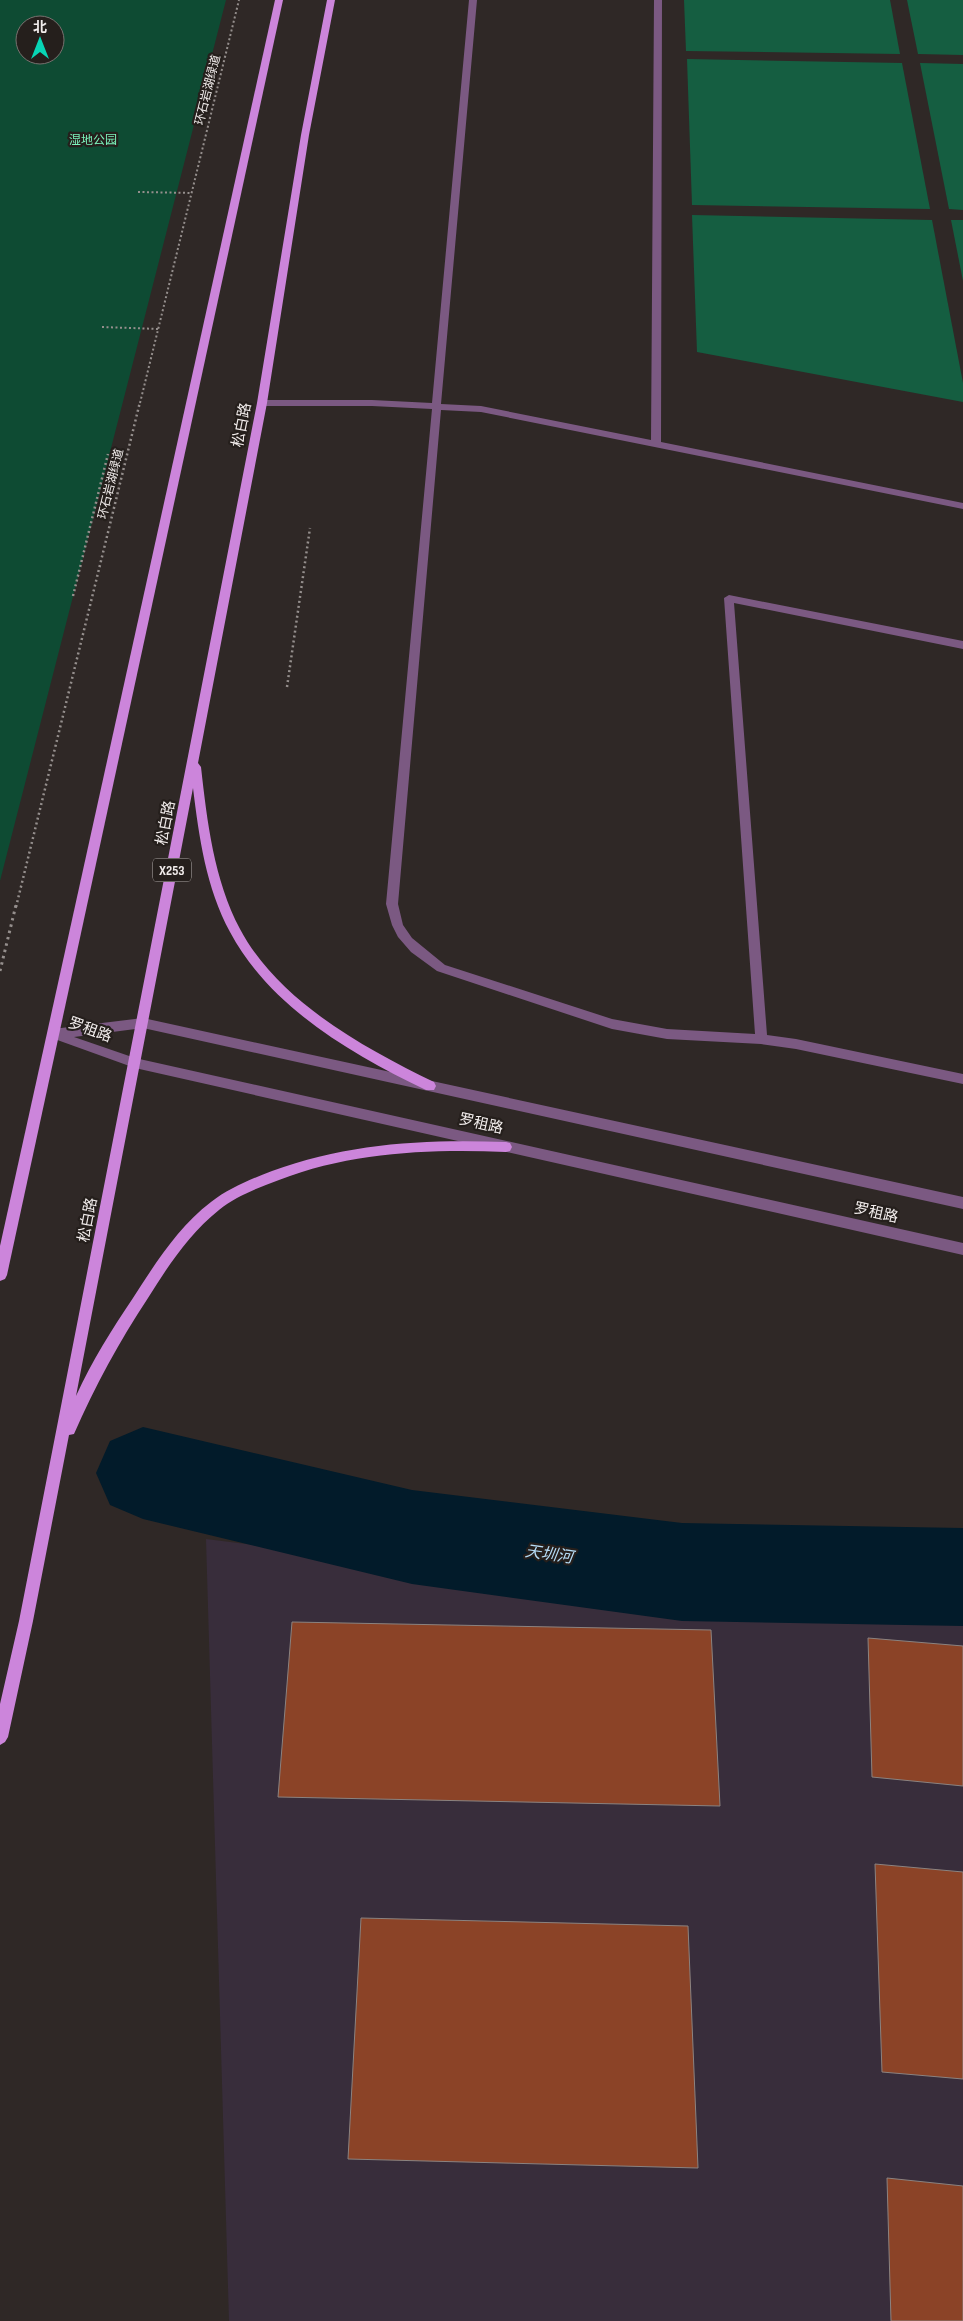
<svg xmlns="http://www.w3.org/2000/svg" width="963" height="2321" font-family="'Sofia Sans Condensed','Noto Sans SC',sans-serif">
<rect width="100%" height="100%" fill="#2f2826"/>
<polygon fill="#382d3b" points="206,1539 736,1606 963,1612 963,2321 229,2321"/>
<path fill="#0e4b33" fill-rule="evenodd" d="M 0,0 L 226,0 L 0,881 ZM 25,25 L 55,25 L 55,55 L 25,55 Z"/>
<g fill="#155e41">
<polygon points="684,0 890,0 900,54 686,51"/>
<polygon points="907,0 963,0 963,55 918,54"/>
<polygon points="687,59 902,63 930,209 692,205"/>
<polygon points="920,63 963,64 963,210 949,209"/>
<polygon points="692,215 932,220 963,383 963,402 697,352"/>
<polygon points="951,220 963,220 963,281"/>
</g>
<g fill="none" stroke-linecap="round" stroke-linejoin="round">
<polygon fill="#021b2a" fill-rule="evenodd" points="143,1427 412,1490 682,1523 963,1528 963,1626 682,1621 412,1584 143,1519 110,1505 96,1473 110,1441"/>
</g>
<g fill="#8b4327" stroke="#8b8380">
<polygon points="292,1622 711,1630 720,1806 278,1797"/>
<polygon points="868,1638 963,1646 963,1786 872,1777"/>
<polygon points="875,1864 963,1872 963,2079 882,2072"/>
<polygon points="361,1918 688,1926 698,2168 348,2159"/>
<polygon points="887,2178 963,2186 963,2321 891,2321"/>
</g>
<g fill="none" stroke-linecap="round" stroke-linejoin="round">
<g stroke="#958f8d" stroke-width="2" stroke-dasharray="2 2.5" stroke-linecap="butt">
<polyline points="138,192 192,193"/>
<polyline points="102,327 159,329"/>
<polyline points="140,403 239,0"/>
</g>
<g stroke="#958f8d" stroke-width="2.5" stroke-dasharray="2 3" stroke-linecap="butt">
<polyline points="73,596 108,454"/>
<polyline points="287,687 310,528"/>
<polyline points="16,907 140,402"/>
</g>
<polyline stroke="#958f8d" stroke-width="3" stroke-dasharray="2.5 4" stroke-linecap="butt" points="0,971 16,905"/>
<g fill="#7b5982" fill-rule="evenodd">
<polygon points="469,0 477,0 441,404 481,406 651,440 654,0 662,0 661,442 963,503 963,509 481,412 441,410 398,904 403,925 412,938 445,965 612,1019 667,1029 755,1034 724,598 729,595 963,641 963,649 734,603 767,1035 796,1039 963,1074 963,1084 796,1049 761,1044 667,1039 612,1029 437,971 411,952 398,937 392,925 386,904 432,409 372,406 262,406 257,403 262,400 372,400 432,403"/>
<polygon points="143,1018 963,1197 963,1209 143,1028 74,1037 135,1058 963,1243 963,1255 135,1068 49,1037 47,1034 49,1031 53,1029"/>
</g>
<g fill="#cc85db" fill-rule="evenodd">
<polygon points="275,0 283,0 7,1275 5,1279 0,1281 0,1246"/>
<path d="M 327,0 L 335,0 L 309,135 L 267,403 L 198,763 L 201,767 C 207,821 214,880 240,929 C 278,1001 364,1048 434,1082 L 436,1086 L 434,1090 L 426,1090 C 351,1054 270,1007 230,932 C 206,888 199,837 193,788 L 76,1396 C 92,1361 112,1329 133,1298 C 155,1264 178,1227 211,1202 C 229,1188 251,1179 272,1171 C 348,1143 425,1139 506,1142 L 510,1143 L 512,1147 L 510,1151 L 506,1152 C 429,1149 352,1152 279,1180 C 258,1188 236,1196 219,1210 C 189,1234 168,1266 148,1298 C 119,1342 95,1386 74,1434 L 69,1435 L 33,1621 L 8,1737 L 5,1742 L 0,1745 L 0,1704 L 19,1621 L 257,403 L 301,135 Z"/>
</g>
</g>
<g text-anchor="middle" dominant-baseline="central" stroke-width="4.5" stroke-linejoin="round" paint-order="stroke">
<g font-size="12" fill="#f1eceb" stroke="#251f1c">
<text transform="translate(208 90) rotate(-76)">环石岩湖绿道</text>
<text transform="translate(111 484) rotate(-76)">环石岩湖绿道</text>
</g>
<g font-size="12" fill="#7bf4bc" stroke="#251f1c">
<text x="93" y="140">湿地公园</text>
</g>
<rect fill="#251f1c" stroke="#b4aead" stroke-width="1" x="153" y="858.5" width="38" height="23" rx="4"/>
<g font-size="14" font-weight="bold" fill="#f1eceb">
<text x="172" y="870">X253</text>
</g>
<g font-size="15" fill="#f1eceb" stroke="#251f1c">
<text transform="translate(242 425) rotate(-79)">松白路</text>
<text transform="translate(166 823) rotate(-79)">松白路</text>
<text transform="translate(90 1030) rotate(20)">罗租路</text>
<text transform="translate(481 1124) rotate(13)">罗租路</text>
<text transform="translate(876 1213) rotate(13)">罗租路</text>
<text transform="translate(88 1220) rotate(-79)">松白路</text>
</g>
<g font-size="16" font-style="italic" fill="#b5dcf6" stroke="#251f1c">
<text transform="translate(549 1555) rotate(8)">天圳河</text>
</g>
</g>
<g transform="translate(40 40)"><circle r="24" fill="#251f1c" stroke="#77716f"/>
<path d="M0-4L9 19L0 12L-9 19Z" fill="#08d5b5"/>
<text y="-8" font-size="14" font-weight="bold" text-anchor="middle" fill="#f1eceb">北</text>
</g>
</svg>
